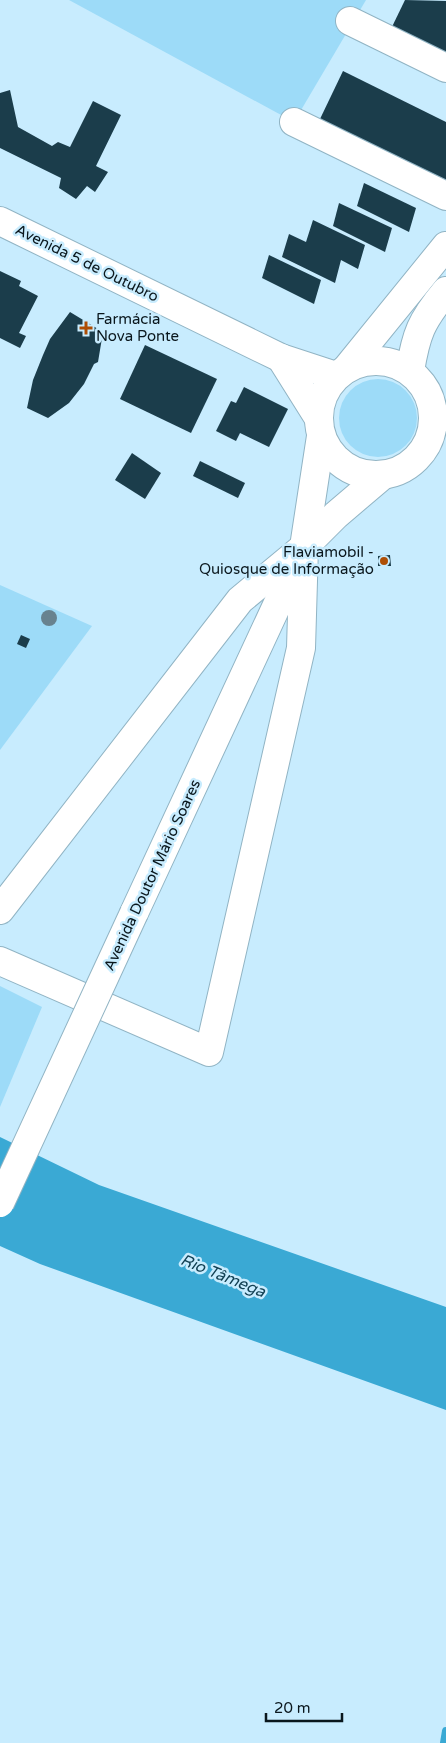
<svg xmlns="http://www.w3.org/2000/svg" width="446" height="1743" font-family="'Varela Round',sans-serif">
<rect width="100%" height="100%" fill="#c8ecfe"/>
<g fill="#9ddbf8">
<polygon points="69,0 366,0 294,122"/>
<circle cx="378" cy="418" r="39"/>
<polygon points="0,585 92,626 0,750"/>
<polygon points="0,986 42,1007 0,1107"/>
</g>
<polygon fill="#3aa9d4" points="0,1137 99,1185 446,1307 446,1410 40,1264 0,1246"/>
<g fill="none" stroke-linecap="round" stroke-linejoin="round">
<polyline stroke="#3aa9d4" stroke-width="8" points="444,1743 446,1731"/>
</g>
<g fill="#1b3d4b">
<polygon points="405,0 446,1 446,60 389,33"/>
<polygon points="343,71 446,122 446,180 320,119"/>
<polygon points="10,90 18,127 52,146 58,142 70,147 93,101 121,115 96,166 108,172 95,192 87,186 76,199 59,188 61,178 0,148 0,93"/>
<polygon points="364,183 416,208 409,232 357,206"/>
<polygon points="339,203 392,228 385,252 333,226"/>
<polygon points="313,220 365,245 358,269 341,260 335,283 282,257 289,234 306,242"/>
<polygon points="269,255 321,280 314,304 262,278"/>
<polygon points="0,271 21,281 19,286 38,296 19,333 26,336 20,348 0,338"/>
<polygon points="70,312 103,332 98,362 94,364 84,384 69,403 48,418 27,408 33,380 43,355 50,339"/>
<polygon points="145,345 217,379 191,433 120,399"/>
<polygon points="244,387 288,409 269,447 240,433 236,441 216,431 231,401 236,403"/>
<polygon points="132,453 161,473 145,499 115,480"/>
<polygon points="200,461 245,483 238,498 193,476"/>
<polygon points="390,555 391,566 378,566 378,556"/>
<polygon points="21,635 30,639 26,648 17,644"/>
</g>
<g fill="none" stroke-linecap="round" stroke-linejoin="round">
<defs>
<g id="minor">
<polyline points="350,21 446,68"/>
<polyline points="294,122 446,196"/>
<polyline points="0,221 281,358 336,376"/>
<polyline points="281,358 318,417"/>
<polyline points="0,910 240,600 304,547"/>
<polyline points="0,961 209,1052 301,648 304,547"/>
</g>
<g id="major">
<circle cx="376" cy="418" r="57"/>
<polyline points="347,368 446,246"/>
<path d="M 410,371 C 416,334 421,321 446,291"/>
<polyline points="304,547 336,515 383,475"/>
<polyline points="134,913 304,547 321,436"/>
</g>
</defs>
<use href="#minor" stroke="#91b4c4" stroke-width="30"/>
<use href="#major" stroke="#91b4c4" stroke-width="30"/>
<use href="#minor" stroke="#fff" stroke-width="28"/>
<use href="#major" stroke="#fff" stroke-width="28"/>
<defs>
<polyline id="major-bridge" points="0,1203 134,913"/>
</defs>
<use href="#major-bridge" stroke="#91b4c4" stroke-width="30" stroke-linecap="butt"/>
<use href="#major-bridge" stroke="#fff" stroke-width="28"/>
</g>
<circle fill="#68828f" cx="49" cy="618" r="8"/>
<g fill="#ae4e05" stroke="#c8ecfe" stroke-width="2">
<path d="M83.5 320.5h5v5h5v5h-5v5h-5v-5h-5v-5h5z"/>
<circle cx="384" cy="561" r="5"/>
</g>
<g text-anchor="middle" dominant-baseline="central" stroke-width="5" stroke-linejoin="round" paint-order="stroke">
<g font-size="15" fill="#0a171d" stroke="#c8ecfe">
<text transform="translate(87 263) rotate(26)">Avenida 5 de Outubro</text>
<text transform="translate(152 875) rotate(-65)">Avenida Doutor Mário Soares</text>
</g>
<g font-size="15" fill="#0a171d" stroke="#c8ecfe" text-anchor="start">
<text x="96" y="319">Farmácia<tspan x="96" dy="17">Nova Ponte</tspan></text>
<text x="374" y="552" text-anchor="end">Flaviamobil -<tspan x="374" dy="17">Quiosque de Informação</tspan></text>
</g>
<g font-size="16" font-style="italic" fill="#124053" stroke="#c8ecfe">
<text transform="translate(223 1276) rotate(22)">Rio Tâmega</text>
</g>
</g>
<path d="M266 1713v8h76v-8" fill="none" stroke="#0a171d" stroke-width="2.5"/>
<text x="274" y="1713" font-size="15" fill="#0a171d" stroke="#c8ecfe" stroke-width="4" paint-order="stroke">20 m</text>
</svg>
